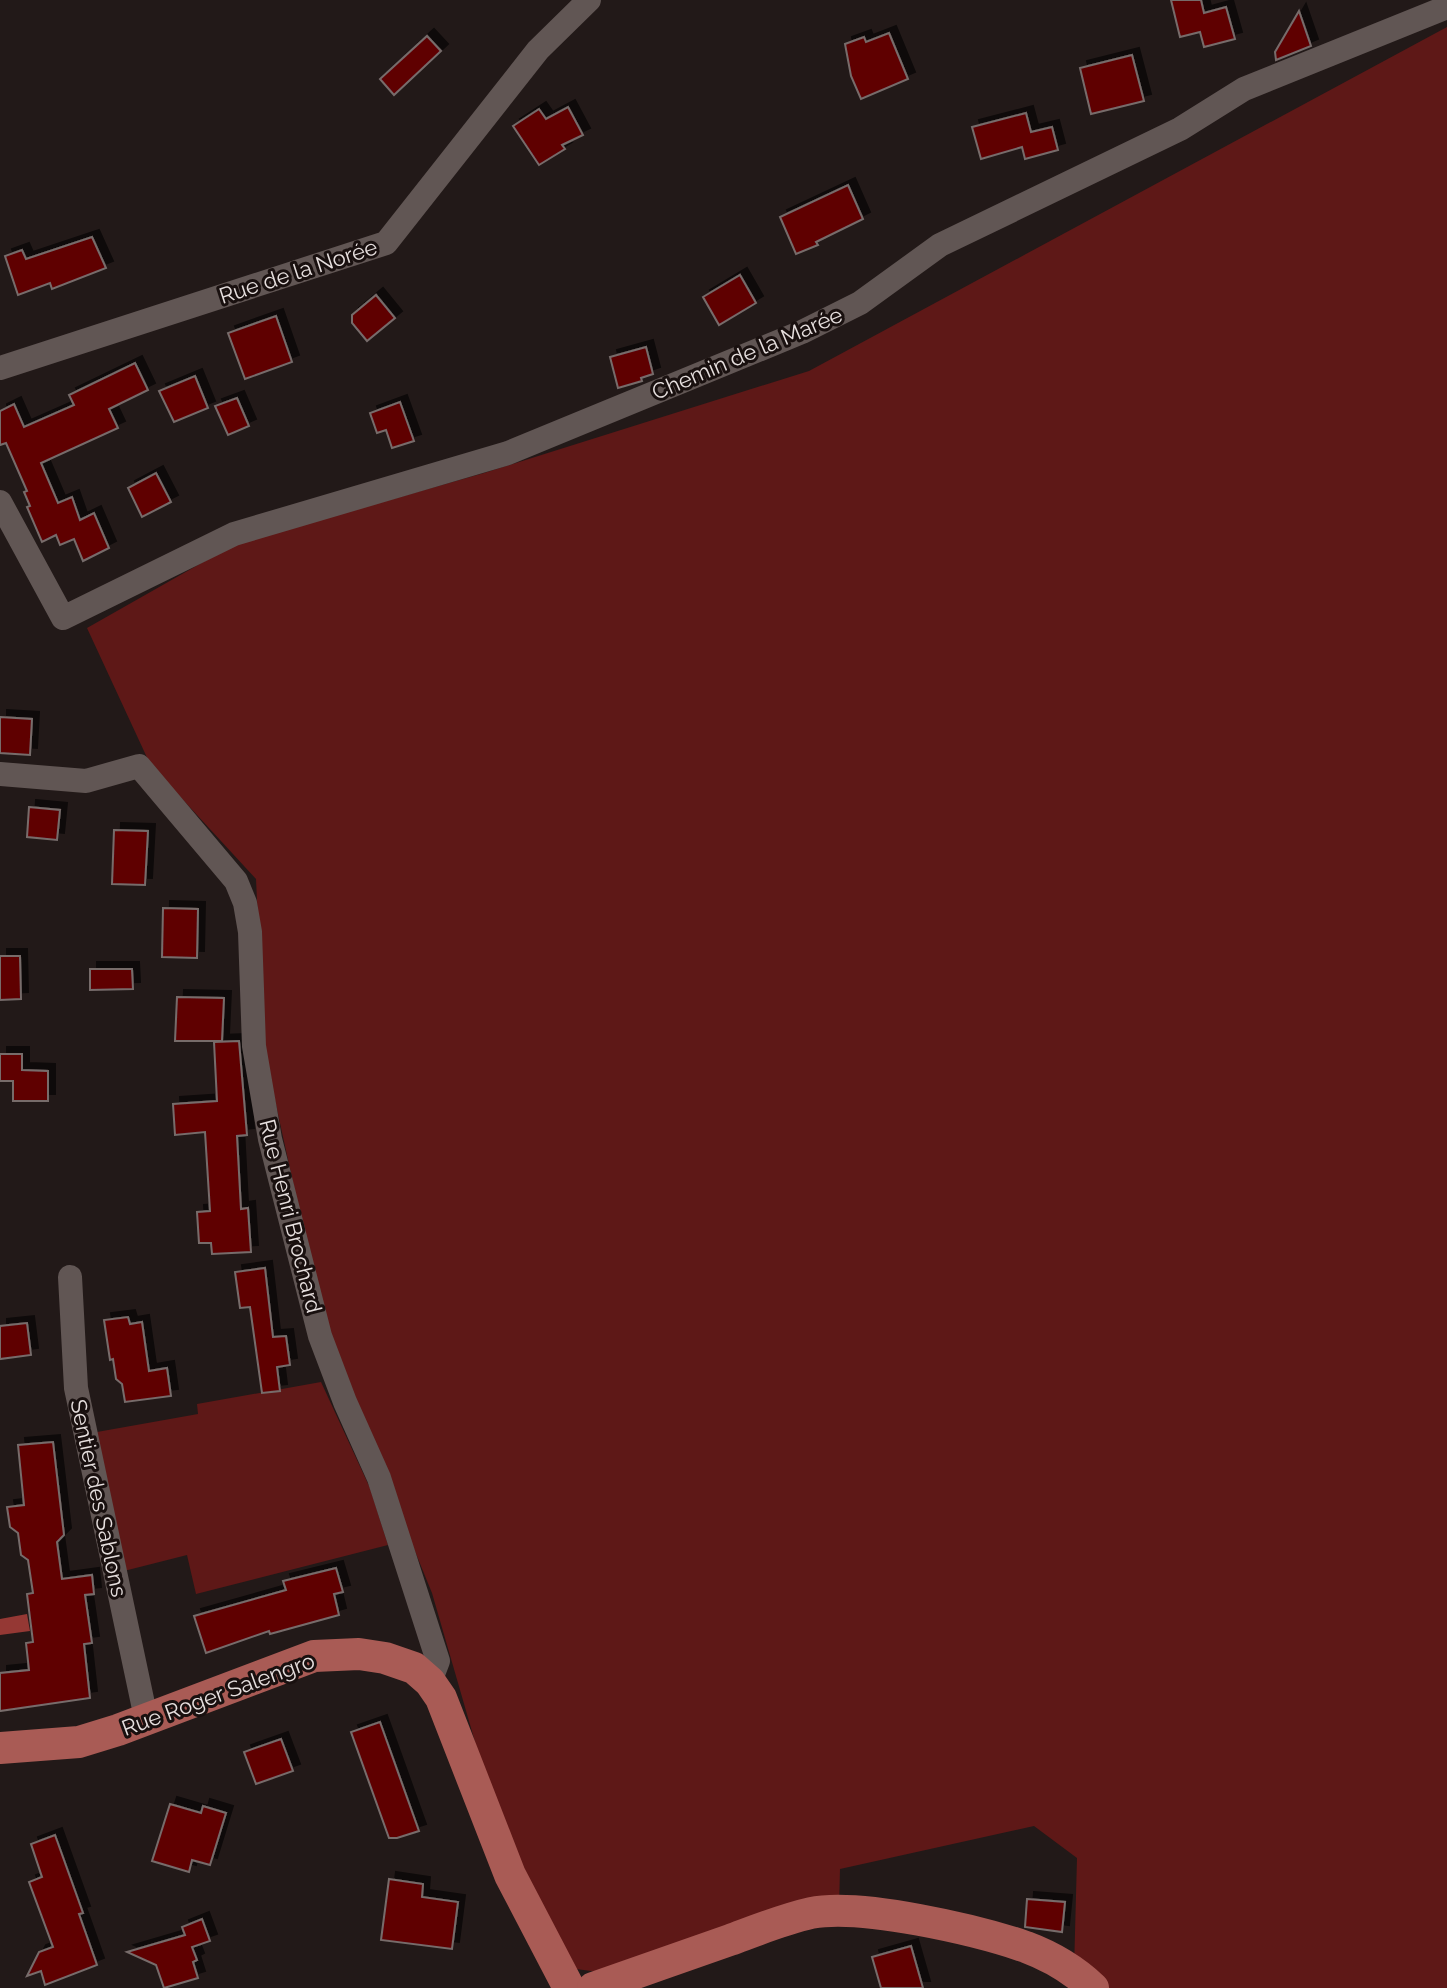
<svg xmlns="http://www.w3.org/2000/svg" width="1447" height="1988" font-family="Raleway,sans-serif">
<defs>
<filter id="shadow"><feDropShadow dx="7" dy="-7" stdDeviation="0" flood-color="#0009"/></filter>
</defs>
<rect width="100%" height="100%" fill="#221918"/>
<g fill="#5e1817">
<polygon points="1447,27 1447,1988 1092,1988 1074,1970 1077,1858 1034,1826 840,1869 839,1908 599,1972 576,1969 508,1856 432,1593 326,1333 264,1050 256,879 150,764 87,628 235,544 484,473 809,371"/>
<polygon points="321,1382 370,1488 388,1545 196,1594 187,1555 120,1572 97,1432 198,1414 197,1404"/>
</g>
<polygon fill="#953834" points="27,1614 30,1631 0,1635 0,1619"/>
<g fill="#5f0006" stroke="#776c6b" stroke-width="2" filter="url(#shadow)">
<polygon points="1171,0 1201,0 1204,13 1226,7 1235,39 1204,47 1200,32 1180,37"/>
<polygon points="1299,11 1311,46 1276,60 1275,52"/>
<polygon points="889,33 908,79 861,99 851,76 845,44 864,37 866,42"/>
<polygon points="427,36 441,51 394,95 380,79"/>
<polygon points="1132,55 1144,101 1091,114 1080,68"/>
<polygon points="568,107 583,135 562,145 565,149 539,165 513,126 539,109 546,119"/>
<polygon points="1026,113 1031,132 1052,127 1058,150 1025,159 1022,147 981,159 972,127"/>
<polygon points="848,185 863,219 816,242 818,245 796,254 780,217"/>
<polygon points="92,237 106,268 52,289 50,283 18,295 5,256 22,250 26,259"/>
<polygon points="740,275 756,303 719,325 703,297"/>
<polygon points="376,295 395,318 367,341 352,323 352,315"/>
<polygon points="276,316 292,362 245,379 228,333"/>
<polygon points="646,347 653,374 641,378 642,381 618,388 610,357"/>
<polygon points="135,363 148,390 109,409 118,428 41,463 58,503 72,497 80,520 94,513 109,548 83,561 74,539 60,545 56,535 42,542 27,507 30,506 24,492 27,491 6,443 0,445 0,411 14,404 24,427 74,405 69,395"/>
<polygon points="195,376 208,408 174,422 159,391"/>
<polygon points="237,398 249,426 228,435 215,406"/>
<polygon points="400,402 414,441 392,448 386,430 377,433 370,413"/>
<polygon points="156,473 171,502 142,517 128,488"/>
<polygon points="0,717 32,719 30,755 0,753"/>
<polygon points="29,807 60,810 57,840 27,837"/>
<polygon points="114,830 148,831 145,885 112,884"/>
<polygon points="163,908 198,909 197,958 162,957"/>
<polygon points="0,956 20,956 21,999 0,1000"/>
<polygon points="90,969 132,969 133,989 90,990"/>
<polygon points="177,997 224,998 222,1041 175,1041"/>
<polygon points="239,1041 247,1135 237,1136 241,1209 248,1208 251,1252 212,1254 211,1243 199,1243 197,1212 210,1211 205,1132 175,1135 173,1104 217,1101 214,1042"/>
<polygon points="0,1054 22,1054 22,1070 48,1071 48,1101 13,1101 13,1081 0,1081"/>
<polygon points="265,1268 273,1337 286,1336 290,1365 277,1367 280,1391 262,1393 250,1307 240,1308 235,1272"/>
<polygon points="128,1317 130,1324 142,1322 149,1371 167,1368 171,1396 125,1402 122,1384 116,1379 113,1359 110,1360 104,1320"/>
<polygon points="27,1323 31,1355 0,1359 0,1326"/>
<polygon points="53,1442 64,1535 57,1542 62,1579 92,1575 94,1594 85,1595 92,1643 84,1644 90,1698 0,1711 0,1673 29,1670 26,1643 33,1642 27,1594 33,1593 28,1560 21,1555 18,1533 10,1527 7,1507 24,1505 18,1445"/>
<polygon points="336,1568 343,1592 334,1594 339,1615 270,1634 269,1631 206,1653 194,1616 286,1590 283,1581"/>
<polygon points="380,1722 419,1831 397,1838 389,1838 351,1732"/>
<polygon points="281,1739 293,1771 256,1784 244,1752"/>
<polygon points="170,1804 201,1813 203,1806 226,1813 210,1865 192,1860 189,1872 152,1861"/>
<polygon points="55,1835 83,1913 79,1914 97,1965 45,1985 41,1971 27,1976 39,1952 53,1947 29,1882 42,1877 31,1844"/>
<polygon points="389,1879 423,1884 422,1897 458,1902 452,1949 381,1940"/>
<polygon points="1027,1899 1065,1902 1062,1932 1025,1927"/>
<polygon points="202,1919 210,1941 192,1947 197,1960 193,1962 198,1978 164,1988 156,1965 127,1952 185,1935 182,1927"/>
<polygon points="911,1946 923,1988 881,1988 872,1957"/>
</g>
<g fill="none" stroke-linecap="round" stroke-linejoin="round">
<g stroke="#615654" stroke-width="24">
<polyline points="0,368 386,243 538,50 589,0"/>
<polyline points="0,502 63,618 234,534 508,453 802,332 860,303 940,245 1180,129 1244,89 1447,7"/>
<polyline points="0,774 86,781 139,766 236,881 245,903 250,932 254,1046 270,1139 320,1336 345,1402 379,1478 438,1661 430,1682"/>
<polyline points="70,1277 76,1388 146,1718"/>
</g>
<g stroke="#a95b55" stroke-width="32">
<polyline points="0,1748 79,1742 118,1730 314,1656 359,1654 385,1658 414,1668 430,1682 441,1698 510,1875 569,1988"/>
<path d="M 593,1988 C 639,1972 684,1956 730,1940 C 757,1930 784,1919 811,1913 C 861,1903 977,1930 1026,1947 C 1050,1956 1074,1970 1093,1988"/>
</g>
</g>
<g text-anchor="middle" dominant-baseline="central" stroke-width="6" stroke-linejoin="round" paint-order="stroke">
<g font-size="22" fill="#e6dfde" stroke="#19100f">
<text transform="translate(298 271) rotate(-18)">Rue de la Norée</text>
<text transform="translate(747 353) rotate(-23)">Chemin de la Marée</text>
<text transform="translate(291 1216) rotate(76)">Rue Henri Brochard</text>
<text transform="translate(99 1498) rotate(78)">Sentier des Sablons</text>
<text transform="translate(218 1694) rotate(-20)">Rue Roger Salengro</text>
</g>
</g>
</svg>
